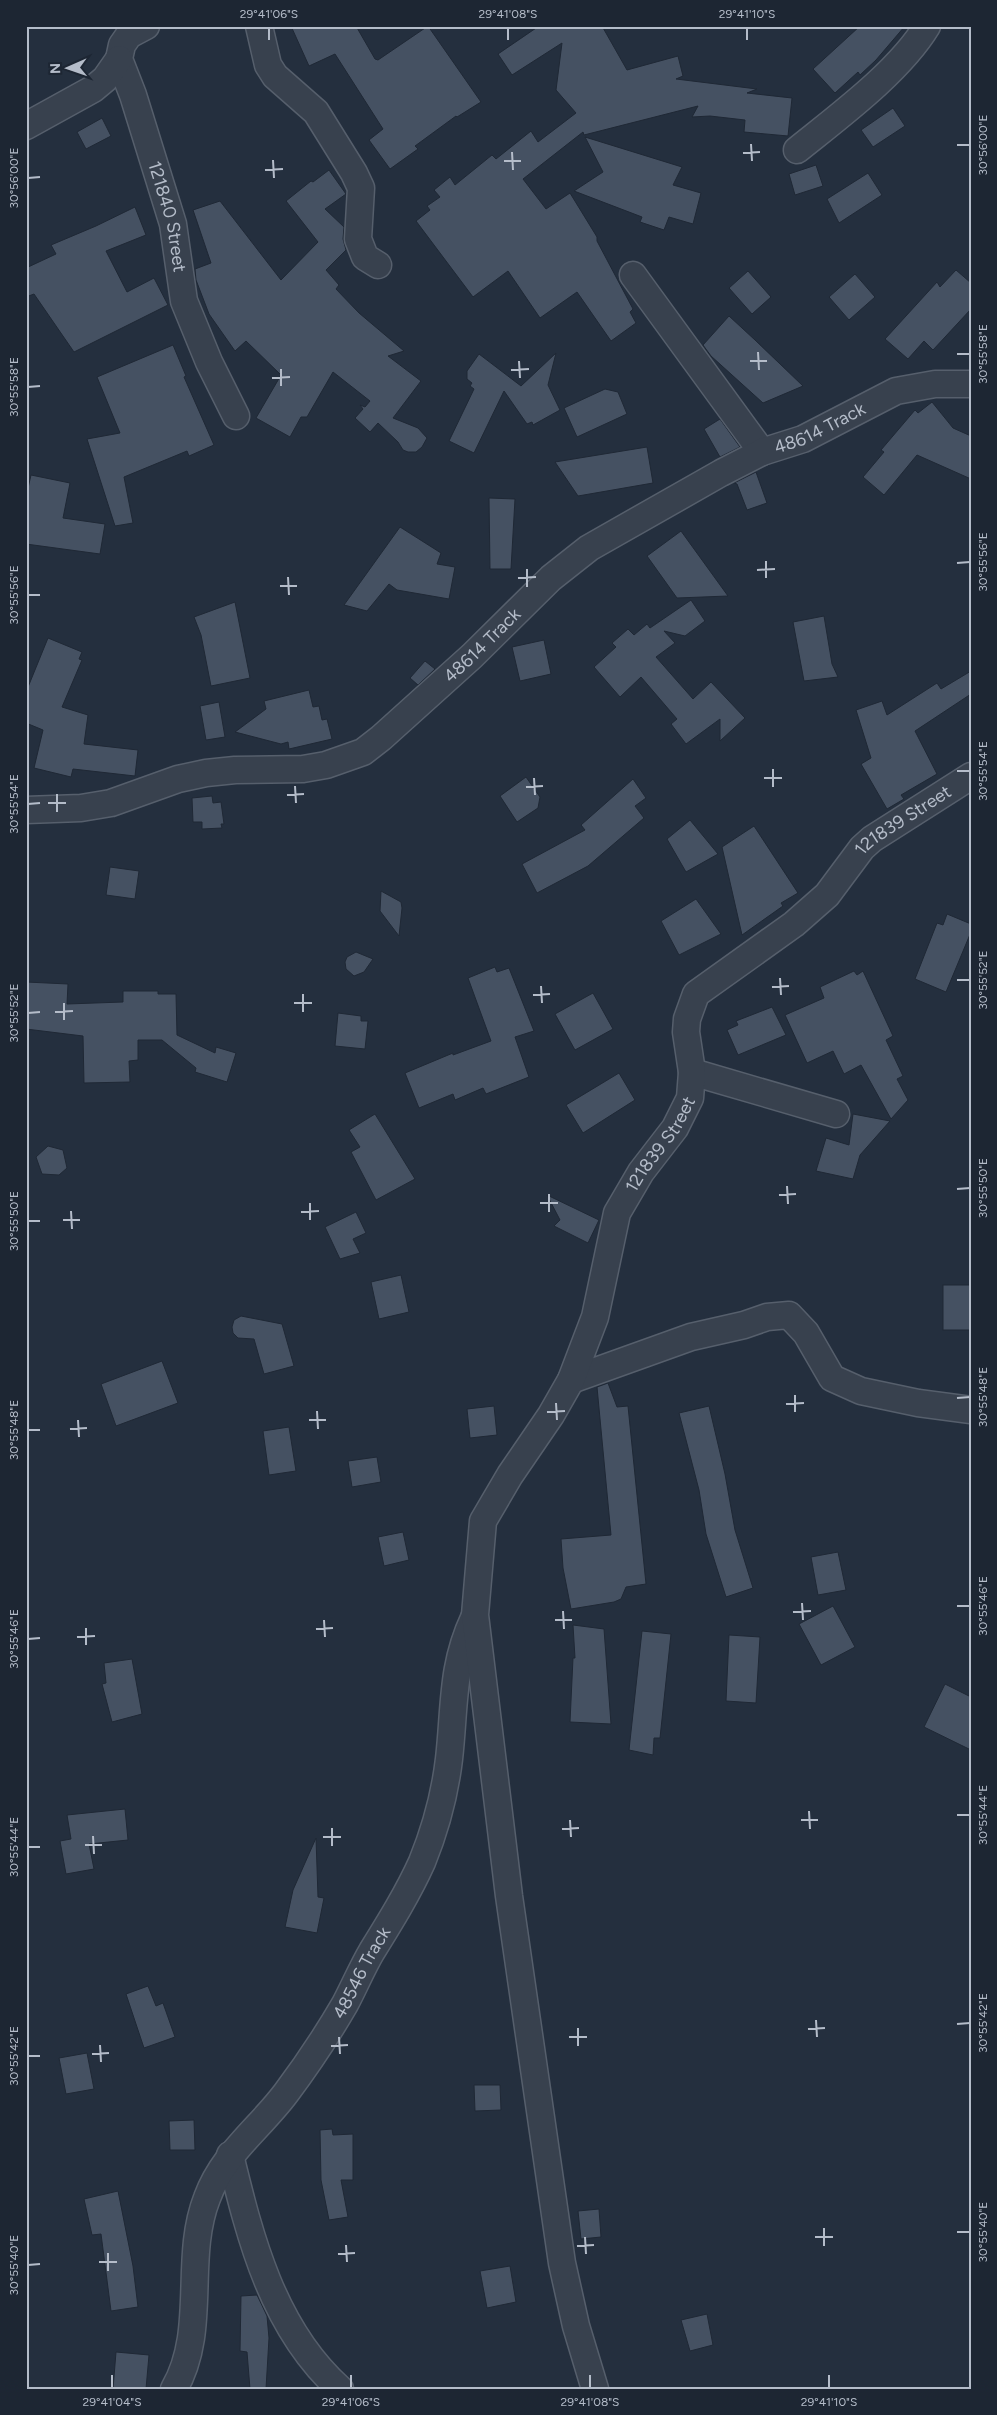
<svg xmlns="http://www.w3.org/2000/svg" width="997" height="2415" font-family="Figtree,sans-serif">
<rect width="100%" height="100%" fill="#242f3e"/>
<g fill="#455162" stroke="#1f2835">
<polygon points="291,26 356,26 375,59 378,60 428,26 481,102 457,117 456,116 415,146 418,149 390,169 369,140 383,129 335,54 309,66"/>
<polygon points="539,26 602,26 627,70 678,56 683,76 676,79 757,89 747,93 792,98 788,136 744,132 745,120 710,116 692,117 698,106 584,135 583,132 523,179 546,209 570,193 597,237 597,241 633,309 630,312 636,323 611,341 577,292 540,318 508,271 473,297 416,221 430,210 427,206 440,197 434,190 450,177 455,185 492,155 496,159 531,131 538,142 576,113 556,90 562,43 512,75 498,54"/>
<polygon points="860,26 905,26 876,60 860,75 858,72 835,93 813,69"/>
<polygon points="893,108 905,126 873,147 861,130"/>
<polygon points="102,118 111,136 86,149 77,132"/>
<polygon points="585,137 682,167 673,185 701,193 693,224 669,217 664,230 640,222 642,217 574,191 603,172"/>
<polygon points="816,165 823,186 795,195 789,174"/>
<polygon points="329,170 346,194 325,209 344,227 343,239 346,250 326,270 339,285 336,289 359,313 404,351 388,356 421,381 393,418 418,428 427,438 422,447 416,452 408,452 403,450 398,442 378,423 370,432 355,418 363,409 360,405 365,407 370,401 333,372 307,417 301,417 290,437 256,418 281,375 246,341 235,351 209,314 196,280 195,269 211,263 193,210 220,201 281,280 318,242 286,201 311,181 313,182"/>
<polygon points="868,173 882,195 839,223 827,199"/>
<polygon points="135,207 146,235 106,251 127,292 154,278 168,305 74,352 34,294 26,297 26,268 56,254 51,245 96,226"/>
<polygon points="956,270 971,283 971,309 933,350 924,341 908,359 885,339 937,282 940,287"/>
<polygon points="748,271 771,297 752,314 729,288"/>
<polygon points="855,274 875,297 849,320 829,297"/>
<polygon points="729,316 755,340 803,386 763,403 711,356 703,345"/>
<polygon points="173,345 186,376 184,377 214,445 189,456 187,451 124,477 133,523 115,526 87,439 120,433 97,377"/>
<polygon points="556,353 548,385 560,410 533,425 532,422 527,424 504,391 474,453 449,441 474,389 470,386 472,383 467,379 467,371 479,354 521,386"/>
<polygon points="605,389 618,392 627,414 577,437 564,408"/>
<polygon points="932,402 953,428 971,436 971,479 917,455 884,495 863,477 884,452 881,450 915,410 918,413"/>
<polygon points="720,419 740,447 720,457 704,429"/>
<polygon points="647,447 653,483 578,496 555,462"/>
<polygon points="756,472 767,503 747,510 737,484 734,483"/>
<polygon points="31,475 70,483 63,518 105,524 100,554 26,544 26,497"/>
<polygon points="489,498 515,499 511,569 490,569"/>
<polygon points="400,527 441,553 437,564 455,567 449,599 397,590 389,584 367,611 344,605"/>
<polygon points="681,531 728,596 677,598 647,556"/>
<polygon points="691,600 705,621 685,636 664,631 675,643 656,657 693,699 711,682 745,718 720,741 720,719 686,744 671,724 677,719 641,677 620,697 594,667 616,647 612,643 628,629 634,635 647,624 650,628"/>
<polygon points="235,602 250,678 211,686 201,635 194,617"/>
<polygon points="824,616 832,664 838,677 804,681 793,622"/>
<polygon points="48,638 82,652 79,659 82,660 62,707 88,715 84,744 138,750 135,776 73,769 71,777 34,768 43,730 26,723 26,692"/>
<polygon points="544,640 551,674 520,681 512,647"/>
<polygon points="425,661 435,669 418,685 410,678"/>
<polygon points="971,671 971,694 915,731 937,774 901,795 904,799 887,809 861,764 871,758 856,710 882,701 887,715 937,683 941,689"/>
<polygon points="309,690 313,707 319,706 322,720 327,719 332,739 289,749 288,742 281,744 235,732 266,709 264,701"/>
<polygon points="219,702 225,737 206,740 200,706"/>
<polygon points="526,777 540,797 538,808 517,822 500,796"/>
<polygon points="633,779 646,798 635,806 644,818 588,866 537,893 522,864 585,830 581,825"/>
<polygon points="212,796 213,803 221,802 224,824 221,824 222,828 202,829 202,822 193,822 192,798"/>
<polygon points="690,820 718,854 686,872 667,839"/>
<polygon points="754,826 798,893 781,903 783,906 742,935 722,847"/>
<polygon points="110,867 139,871 135,899 106,895"/>
<polygon points="381,891 401,902 402,908 399,936 380,911"/>
<polygon points="696,899 721,934 679,955 661,921"/>
<polygon points="947,914 971,924 971,932 946,992 915,979 937,923 943,925"/>
<polygon points="356,952 373,959 364,972 354,976 346,969 345,962 347,957"/>
<polygon points="495,967 497,972 509,968 534,1031 515,1037 529,1077 486,1094 483,1088 455,1100 453,1094 419,1108 405,1073 453,1053 453,1055 491,1041 468,978"/>
<polygon points="854,971 857,975 863,971 893,1036 886,1040 903,1076 897,1079 908,1100 891,1119 861,1065 844,1074 833,1051 807,1063 785,1015 824,998 820,987"/>
<polygon points="26,982 68,984 67,1004 123,1002 123,991 158,991 158,994 176,994 177,1035 215,1053 216,1047 236,1053 227,1082 195,1072 196,1068 162,1040 138,1040 138,1060 129,1061 130,1082 84,1083 83,1036 26,1029"/>
<polygon points="593,993 613,1029 575,1050 555,1014"/>
<polygon points="772,1007 786,1035 738,1055 727,1030 738,1025 736,1021"/>
<polygon points="338,1013 361,1016 361,1021 368,1021 365,1049 335,1046"/>
<polygon points="619,1073 635,1100 583,1133 566,1105"/>
<polygon points="375,1114 415,1179 376,1200 351,1152 360,1147 349,1130"/>
<polygon points="853,1114 890,1121 860,1155 853,1179 816,1171 826,1138 849,1145"/>
<polygon points="48,1146 63,1150 67,1168 59,1175 42,1174 36,1157"/>
<polygon points="547,1195 599,1220 588,1243 554,1226 560,1220"/>
<polygon points="356,1212 366,1233 353,1239 360,1253 340,1259 325,1227"/>
<polygon points="401,1275 409,1312 379,1319 371,1282"/>
<rect x="943" y="1285" width="28" height="45"/>
<polygon points="241,1316 282,1324 294,1366 264,1374 254,1339 238,1338 233,1333 232,1327 234,1320"/>
<polygon points="162,1361 178,1403 116,1426 101,1384"/>
<polygon points="608,1383 617,1407 628,1406 646,1584 626,1587 621,1599 614,1602 571,1609 563,1568 561,1539 611,1535 597,1387"/>
<polygon points="494,1406 497,1435 470,1438 467,1409"/>
<polygon points="709,1406 725,1474 735,1530 753,1588 726,1597 706,1534 699,1490 679,1413"/>
<polygon points="289,1427 296,1471 269,1475 263,1431"/>
<polygon points="377,1457 381,1482 352,1487 348,1461"/>
<polygon points="403,1532 409,1560 384,1566 378,1537"/>
<polygon points="838,1552 846,1590 818,1595 811,1557"/>
<polygon points="833,1606 855,1647 821,1665 799,1624"/>
<polygon points="573,1625 604,1629 611,1724 570,1722 573,1658 575,1658"/>
<polygon points="642,1631 671,1634 660,1738 654,1738 653,1755 629,1750"/>
<polygon points="729,1635 760,1637 756,1703 726,1701"/>
<polygon points="132,1659 142,1714 112,1722 102,1684 106,1683 104,1663"/>
<polygon points="945,1684 971,1697 971,1750 924,1727"/>
<polygon points="125,1809 128,1840 89,1844 94,1869 66,1874 60,1841 71,1839 67,1815"/>
<polygon points="316,1838 318,1897 324,1898 317,1933 285,1927 293,1890"/>
<polygon points="148,1986 156,2006 163,2003 175,2037 144,2048 126,1994"/>
<polygon points="87,2053 94,2089 66,2094 59,2058"/>
<polygon points="474,2085 500,2085 501,2110 475,2111"/>
<polygon points="194,2120 195,2150 170,2150 169,2121"/>
<polygon points="332,2129 333,2135 353,2134 353,2180 341,2180 348,2217 329,2220 321,2180 320,2130"/>
<polygon points="118,2191 133,2266 138,2307 111,2311 101,2234 92,2235 84,2199"/>
<polygon points="599,2209 601,2237 581,2239 578,2211"/>
<polygon points="510,2266 516,2302 487,2308 480,2271"/>
<polygon points="257,2295 267,2316 269,2338 266,2389 250,2389 247,2352 240,2351 241,2296"/>
<polygon points="707,2314 713,2345 690,2351 681,2320"/>
<polygon points="116,2352 149,2355 146,2389 113,2389"/>
</g>
<g fill="none" stroke-linecap="round" stroke-linejoin="round">
<defs>
<g id="minor">
<path id="s1" d="M 146,26 L 129,35 L 122,45 L 119,59 L 133,95 L 173,224 L 184,301 L 209,362 L 236,416"/>
<polyline points="259,26 268,65 275,76 316,112 354,173 361,188 358,239 365,257 378,265"/>
<polyline points="26,126 93,89 105,79 119,59"/>
<path d="M 797,150 C 839,116 899,72 927,26"/>
<polyline points="633,275 762,452"/>
<path id="s2" d="M 26,810 L 81,808 L 111,803 L 178,779 L 206,773 L 235,770 L 303,769 L 326,765 L 363,752 L 381,738 L 472,656 L 551,578 L 589,548 L 721,473 L 762,452 L 803,439 L 896,391 L 935,384 L 971,384"/>
<polyline points="692,1072 836,1114"/>
<polyline points="571,1380 691,1337 744,1325 767,1317 789,1315 806,1333 832,1378 861,1391 918,1403 971,1410"/>
<path d="M 230,2155 C 250,2238 273,2329 340,2389"/>
<path id="s3" d="M 174,2389 C 208,2331 183,2259 207,2198 C 223,2154 259,2129 286,2093 C 307,2065 327,2035 345,2004 C 354,1987 362,1968 372,1951 C 390,1922 408,1893 422,1862 C 435,1830 445,1793 449,1759 C 455,1707 451,1667 474,1618"/>
<path id="s4" d="M 595,2389 L 576,2326 L 562,2263 L 509,1896 L 475,1615 L 483,1521 L 510,1475 L 551,1415 L 571,1380 L 595,1317 L 617,1213 L 641,1172 L 675,1128 L 690,1098 L 692,1072 L 686,1032 L 687,1019 L 696,994 L 794,924 L 827,895 L 862,848 L 872,839 L 971,776"/>
</g>
</defs>
<use href="#minor" stroke="#565f6c" stroke-width="29"/>
<use href="#minor" stroke="#38414e" stroke-width="26"/>
</g>
<path fill="none" stroke="#b4bcc9" stroke-width="2" d="M 269,28 L 269,40M 508,28 L 508,40M 747,28 L 747,40M 751,144 L 752,161M 957,145 L 970,145M 512,152 L 513,170M 743,153 L 760,152M 273,160 L 274,178M 504,161 L 521,161M 265,170 L 283,169M 28,178 L 40,177M 758,352 L 759,370M 957,354 L 970,354M 519,361 L 520,378M 750,361 L 767,361M 281,369 L 281,386M 511,370 L 529,369M 272,378 L 290,377M 28,387 L 40,386M 766,561 L 766,578M 957,563 L 970,562M 527,569 L 527,587M 757,570 L 775,569M 288,577 L 289,595M 518,578 L 536,577M 280,586 L 297,586M 28,595 L 40,595M 773,769 L 773,787M 957,771 L 970,771M 534,778 L 535,795M 764,778 L 782,778M 295,786 L 296,803M 526,787 L 543,786M 57,794 L 57,812M 287,795 L 304,794M 48,803 L 66,803M 28,804 L 40,803M 780,978 L 781,995M 957,980 L 970,980M 541,986 L 542,1003M 772,987 L 789,986M 303,994 L 303,1012M 533,995 L 550,994M 64,1003 L 64,1020M 294,1003 L 312,1003M 55,1012 L 73,1011M 28,1013 L 40,1012M 787,1186 L 788,1204M 957,1189 L 970,1188M 549,1194 L 549,1212M 779,1195 L 796,1194M 310,1203 L 310,1220M 540,1203 L 558,1203M 71,1211 L 72,1229M 301,1212 L 319,1211M 63,1220 L 80,1220M 28,1221 L 40,1221M 795,1395 L 795,1412M 957,1398 L 970,1397M 556,1403 L 557,1420M 786,1404 L 804,1403M 317,1411 L 318,1429M 547,1412 L 565,1411M 78,1420 L 79,1437M 309,1420 L 326,1420M 70,1429 L 87,1428M 28,1430 L 40,1430M 802,1603 L 803,1620M 957,1606 L 970,1606M 563,1611 L 564,1629M 793,1612 L 811,1611M 324,1620 L 325,1637M 555,1620 L 572,1620M 86,1628 L 86,1645M 316,1629 L 333,1628M 77,1637 L 95,1636M 28,1639 L 40,1638M 809,1811 L 810,1829M 957,1815 L 970,1815M 570,1820 L 571,1837M 801,1820 L 818,1820M 332,1828 L 332,1846M 562,1829 L 579,1828M 93,1836 L 94,1854M 323,1837 L 341,1837M 85,1845 L 102,1845M 28,1847 L 40,1847M 816,2020 L 817,2037M 957,2024 L 970,2023M 578,2028 L 578,2046M 808,2029 L 825,2028M 339,2037 L 340,2054M 569,2037 L 587,2037M 100,2045 L 101,2062M 331,2046 L 348,2045M 92,2054 L 109,2053M 28,2056 L 40,2056M 824,2228 L 824,2246M 957,2232 L 970,2232M 585,2237 L 586,2254M 815,2237 L 833,2237M 346,2245 L 347,2262M 577,2246 L 594,2245M 108,2253 L 108,2271M 338,2254 L 355,2253M 99,2262 L 117,2262M 28,2265 L 40,2264M 112,2375 L 112,2388M 351,2375 L 351,2388M 590,2375 L 590,2388M 829,2375 L 829,2388"/>
<g text-anchor="middle" dominant-baseline="central" stroke-width="4" stroke-linejoin="round" paint-order="stroke">
<g font-size="18" fill="#b4bcc9" stroke="#1d2633">
<text stroke="none"><textPath href="#s1" startOffset="211">121840 Street</textPath></text>
<text stroke="none"><textPath href="#s2" startOffset="910">48614 Track</textPath></text>
<text stroke="none"><textPath href="#s2" startOffset="505">48614 Track</textPath></text>
<text stroke="none"><textPath href="#s4" startOffset="1734">121839 Street</textPath></text>
<text stroke="none"><textPath href="#s4" startOffset="1300">121839 Street</textPath></text>
<text stroke="none"><textPath href="#s3" startOffset="470">48546 Track</textPath></text>
</g>
</g>
<rect width="997" height="2415" fill="none" stroke="#1d2633" stroke-width="55"/>
<g transform="translate(68 68) rotate(268)" stroke="#1d2633" stroke-width="4" paint-order="stroke">
<path d="M0-4L9 19L0 12L-9 19Z" fill="#b4bcc9"/>
<text y="-8" font-size="14" font-weight="bold" text-anchor="middle" fill="#b4bcc9">N</text>
</g>
<rect x="28" y="28" width="942" height="2360" fill="none" stroke="#b4bcc9" stroke-width="2"/>
<g font-size="12" text-anchor="middle" fill="#b4bcc9">
<text x="269" y="18">29°41'06"S</text>
<text x="508" y="18">29°41'08"S</text>
<text x="747" y="18">29°41'10"S</text>
<text transform="translate(983 145) rotate(-90)" y="4">30°56'00"E</text>
<text transform="translate(14 178) rotate(-90)" y="4">30°56'00"E</text>
<text transform="translate(983 354) rotate(-90)" y="4">30°55'58"E</text>
<text transform="translate(14 387) rotate(-90)" y="4">30°55'58"E</text>
<text transform="translate(983 562) rotate(-90)" y="4">30°55'56"E</text>
<text transform="translate(14 595) rotate(-90)" y="4">30°55'56"E</text>
<text transform="translate(983 771) rotate(-90)" y="4">30°55'54"E</text>
<text transform="translate(14 804) rotate(-90)" y="4">30°55'54"E</text>
<text transform="translate(983 980) rotate(-90)" y="4">30°55'52"E</text>
<text transform="translate(14 1013) rotate(-90)" y="4">30°55'52"E</text>
<text transform="translate(983 1188) rotate(-90)" y="4">30°55'50"E</text>
<text transform="translate(14 1221) rotate(-90)" y="4">30°55'50"E</text>
<text transform="translate(983 1397) rotate(-90)" y="4">30°55'48"E</text>
<text transform="translate(14 1430) rotate(-90)" y="4">30°55'48"E</text>
<text transform="translate(983 1606) rotate(-90)" y="4">30°55'46"E</text>
<text transform="translate(14 1639) rotate(-90)" y="4">30°55'46"E</text>
<text transform="translate(983 1815) rotate(-90)" y="4">30°55'44"E</text>
<text transform="translate(14 1847) rotate(-90)" y="4">30°55'44"E</text>
<text transform="translate(983 2023) rotate(-90)" y="4">30°55'42"E</text>
<text transform="translate(14 2056) rotate(-90)" y="4">30°55'42"E</text>
<text transform="translate(983 2232) rotate(-90)" y="4">30°55'40"E</text>
<text transform="translate(14 2265) rotate(-90)" y="4">30°55'40"E</text>
<text x="112" y="2406">29°41'04"S</text>
<text x="351" y="2406">29°41'06"S</text>
<text x="590" y="2406">29°41'08"S</text>
<text x="829" y="2406">29°41'10"S</text>
</g>
</svg>
